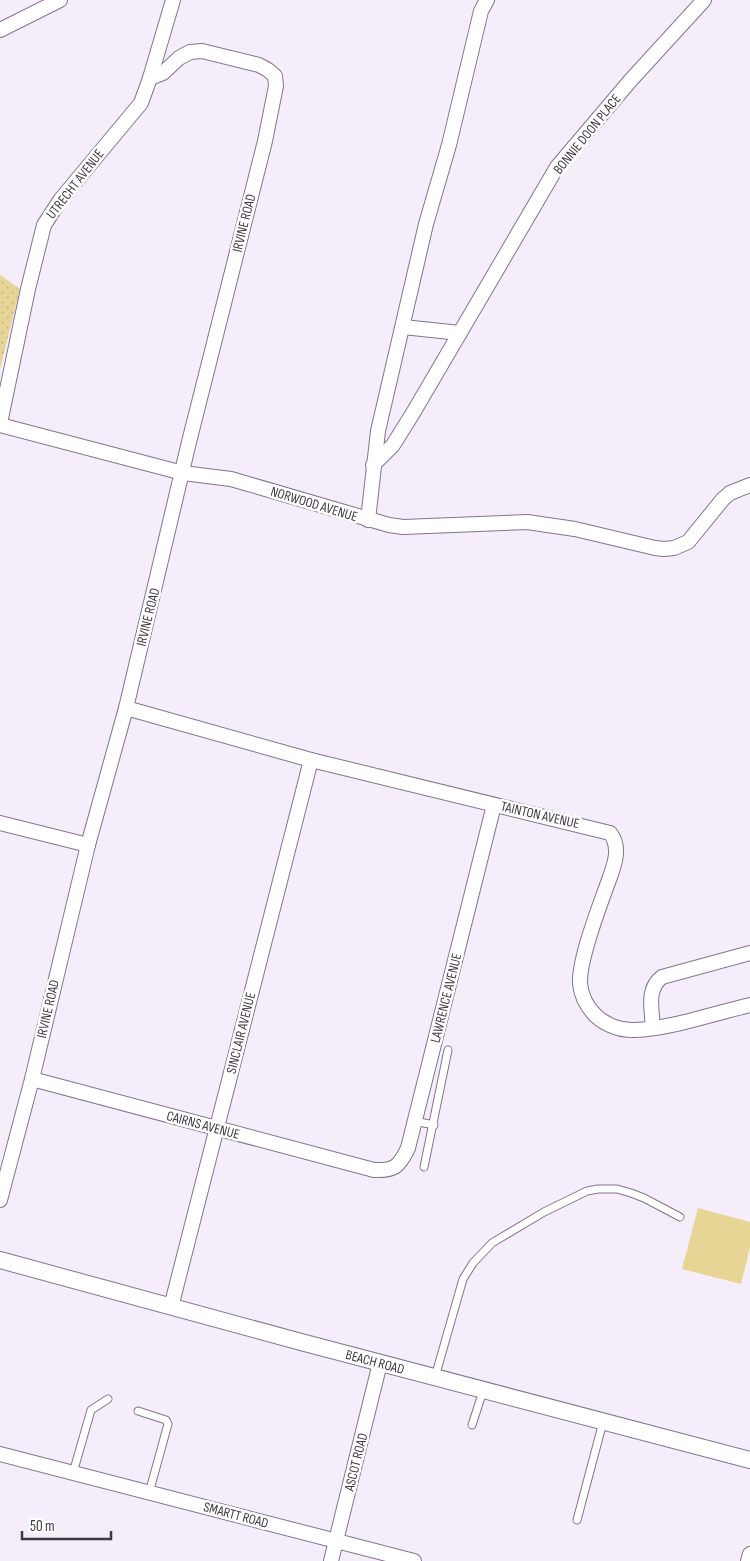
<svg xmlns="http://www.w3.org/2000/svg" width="750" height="1561" font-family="'Sofia Sans Condensed',sans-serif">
<defs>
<pattern id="grass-dots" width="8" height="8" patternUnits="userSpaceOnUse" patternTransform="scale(1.25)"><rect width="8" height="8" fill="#e6d595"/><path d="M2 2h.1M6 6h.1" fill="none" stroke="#c6b882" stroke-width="1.8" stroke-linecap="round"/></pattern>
</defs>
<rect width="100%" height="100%" fill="#f6edfb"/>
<polygon fill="url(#grass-dots)" points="0,275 20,289 0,369"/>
<polygon fill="#e6d595" points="698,1208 750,1222 750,1247 741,1284 682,1269"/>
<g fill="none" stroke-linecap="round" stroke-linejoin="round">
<defs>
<g id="service">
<polyline points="414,1121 434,1125"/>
<polyline points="424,1167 448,1050"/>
<polyline points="435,1377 463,1279 473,1263 492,1243 544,1212 587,1191 598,1189 617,1189 631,1193 644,1198 680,1217"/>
<polyline points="138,1411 166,1420 168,1424 149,1493"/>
<polyline points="472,1425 483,1391"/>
<polyline points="73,1473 91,1410 108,1399"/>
<polyline points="577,1520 603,1422"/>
</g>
<g id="minor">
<polyline points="0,30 60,0"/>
<polyline points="150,78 173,0"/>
<polyline points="403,327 460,333"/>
<polyline points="0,423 28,289 44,225 61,199 141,103 150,78 163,73 179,58 190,52 202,51 259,65 268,70 275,76 276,86 265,141 189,442 126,708 88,845 32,1079 0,1200"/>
<polyline points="0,425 183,473 231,479 389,525 403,527 527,522 575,529 655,548 664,549 674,548 688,542 723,499 730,493 750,485"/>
<polyline points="373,465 393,445 413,413 557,167 630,81 704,0"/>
<polyline points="368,520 378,431 426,224 449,145 481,11 487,0"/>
<path d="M 126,708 L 311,760 L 610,833 C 623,849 612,871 606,888 C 598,910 579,960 580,983 C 581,996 587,1007 596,1016 C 606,1025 621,1031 635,1030 C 670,1029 715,1013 750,1005"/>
<polyline points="0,823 88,845"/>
<path d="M 653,1028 C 652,1010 646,989 662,977 L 750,953"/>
<path d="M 32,1079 L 374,1170 C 394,1171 399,1167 408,1148 L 494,805"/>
<polyline points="171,1307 311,760"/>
<polyline points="0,1454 414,1561"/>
<polyline points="331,1561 380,1363"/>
<polyline points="748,1561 750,1554"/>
</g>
<polyline id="tertiary" points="0,1260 301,1342 750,1460"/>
</defs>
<use href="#service" stroke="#857390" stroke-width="9"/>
<use href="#minor" stroke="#857390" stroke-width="16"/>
<use href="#tertiary" stroke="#857390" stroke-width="18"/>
<use href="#service" stroke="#fff" stroke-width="7"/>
<use href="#minor" stroke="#fff" stroke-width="14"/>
<use href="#tertiary" stroke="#fff" stroke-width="16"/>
</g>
<g text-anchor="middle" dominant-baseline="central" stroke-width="5" stroke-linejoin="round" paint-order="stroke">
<g font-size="14" fill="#403845" stroke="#fff">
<text transform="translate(587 134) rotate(-51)">BONNIE DOON PLACE</text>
<text transform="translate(75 184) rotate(-52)">UTRECHT AVENUE</text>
<text transform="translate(244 223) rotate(-76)">IRVINE ROAD</text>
<text transform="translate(314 504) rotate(17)">NORWOOD AVENUE</text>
<text transform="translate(148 617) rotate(-76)">IRVINE ROAD</text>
<text transform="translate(540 815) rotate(13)">TAINTON AVENUE</text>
<text transform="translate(446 998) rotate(-76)">LAWRENCE AVENUE</text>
<text transform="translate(48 1009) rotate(-77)">IRVINE ROAD</text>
<text transform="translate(241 1033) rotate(-76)">SINCLAIR AVENUE</text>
<text transform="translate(203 1125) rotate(15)">CAIRNS AVENUE</text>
<text transform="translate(375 1362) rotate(15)">BEACH ROAD</text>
<text transform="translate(356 1462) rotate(-76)">ASCOT ROAD</text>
<text transform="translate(236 1515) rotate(15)">SMARTT ROAD</text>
</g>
</g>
<path d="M22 1531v8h89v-8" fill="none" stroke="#403845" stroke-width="2.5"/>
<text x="30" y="1531" font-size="15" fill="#403845" stroke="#ffffff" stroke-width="4" paint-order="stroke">50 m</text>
</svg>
